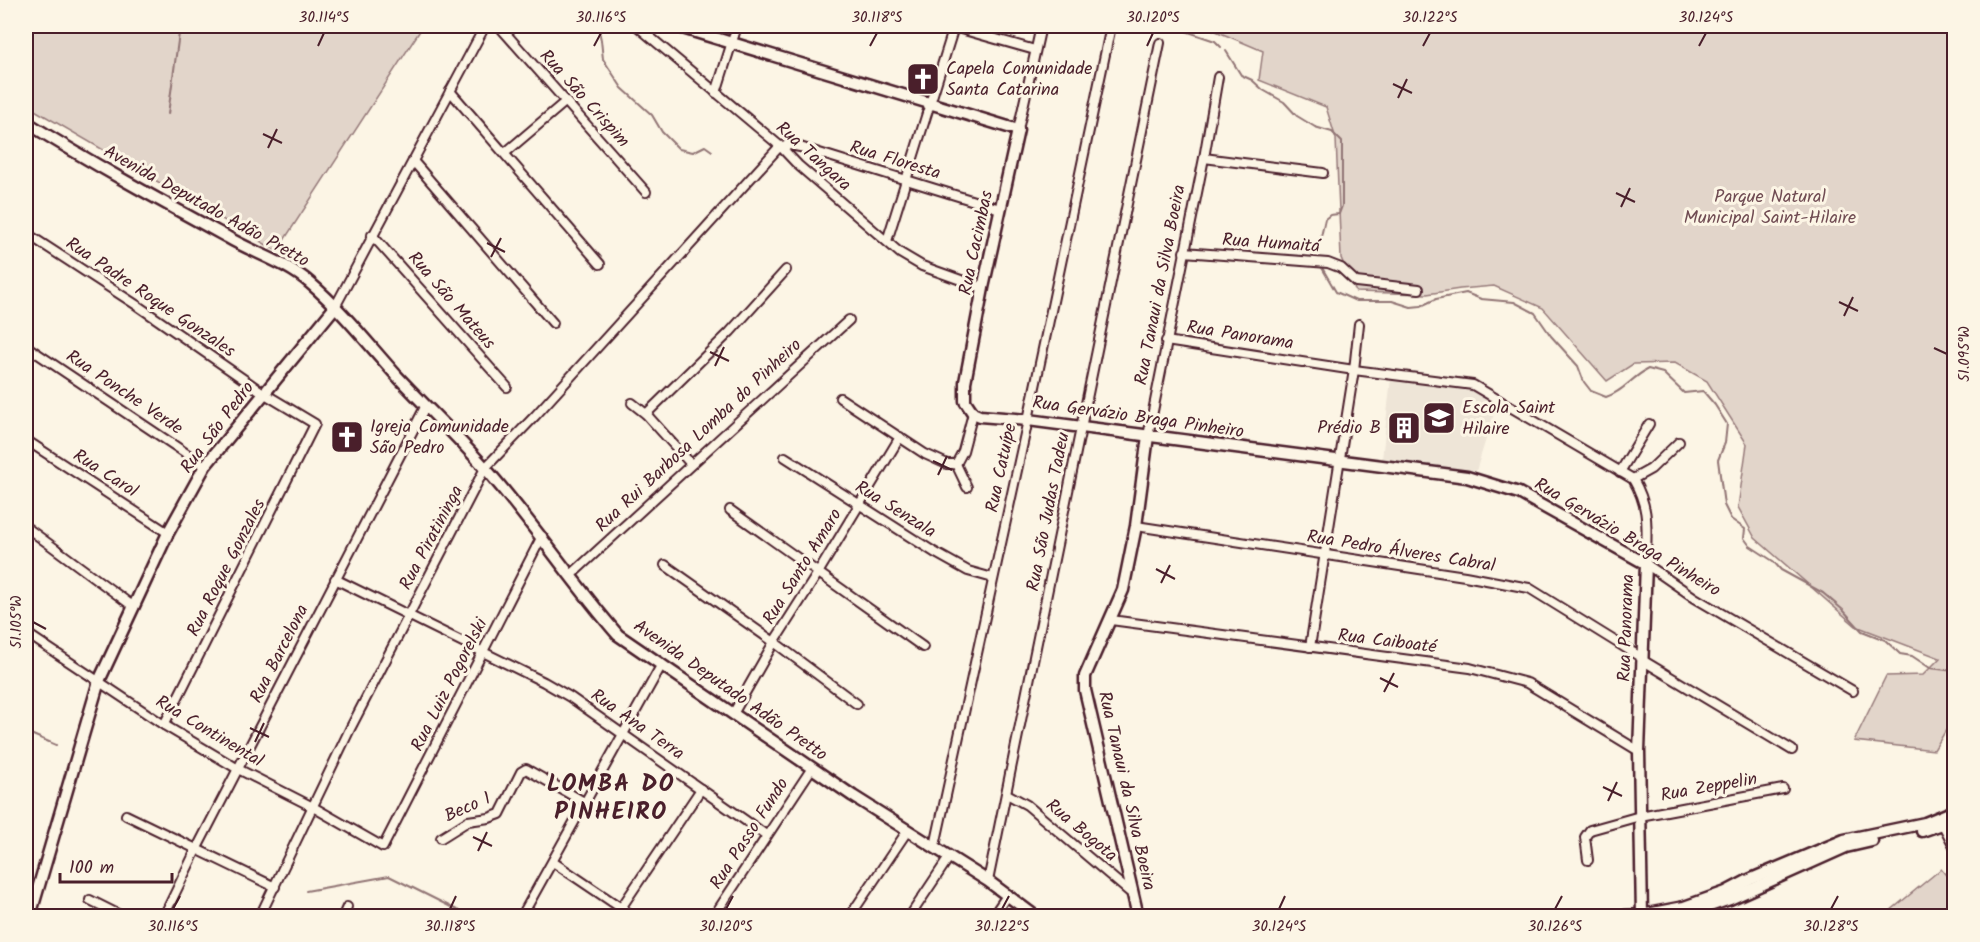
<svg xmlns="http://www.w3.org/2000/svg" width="1980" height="942" font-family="Kalam,sans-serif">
<rect width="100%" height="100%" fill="#fcf5e5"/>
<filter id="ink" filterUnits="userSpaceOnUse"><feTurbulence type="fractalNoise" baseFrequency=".0167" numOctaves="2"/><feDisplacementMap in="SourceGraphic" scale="12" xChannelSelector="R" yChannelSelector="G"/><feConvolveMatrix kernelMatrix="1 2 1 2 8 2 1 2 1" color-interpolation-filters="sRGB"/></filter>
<g filter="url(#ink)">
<polygon fill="#eee5d7" points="1391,378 1472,388 1497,404 1476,471 1382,459"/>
<g fill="#e2d5ca" stroke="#967a7a" stroke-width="1.5">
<polygon points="26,26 423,26 277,251 26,105"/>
<polygon points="1204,26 1954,26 1954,717 1934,750 1854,741 1886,676 1923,675 1940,658 1856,626 1755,538 1738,507 1747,444 1707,381 1675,363 1633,364 1607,381 1543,308 1494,286 1460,289 1427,294 1356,292 1341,258 1336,139 1326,107 1259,80 1263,51"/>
<polygon points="1941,869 1954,885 1954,916 1884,916"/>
</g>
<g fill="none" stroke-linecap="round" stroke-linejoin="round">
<g stroke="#917474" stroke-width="2">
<polyline points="598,26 601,40 603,59 622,88 652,115 662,132 679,149 693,152 705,146 712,151"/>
<polyline points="1171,26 1215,41 1221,47"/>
<polyline points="1226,51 1241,75 1252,80 1263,90 1284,102 1297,116 1315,127 1332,132 1342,142 1342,206 1339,214 1330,215 1325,219 1318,250"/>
<polyline points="168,114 180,26"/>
<path d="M 1321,266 L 1336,292 L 1356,301 L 1392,301 L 1411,307 L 1421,306 L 1436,299 L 1466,293 L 1481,299 L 1514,302 L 1535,313 L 1551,336 L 1578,366 L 1584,382 L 1591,391 L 1606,397 C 1623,392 1632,377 1648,369 L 1663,373 L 1684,393 L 1703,391 L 1715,405 L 1727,424 L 1725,443 L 1718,460 L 1724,505 L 1731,519 L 1745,529 L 1744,538 L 1750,546 L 1773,561 L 1781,570 L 1823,593 L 1843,610 L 1862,631 L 1885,640 L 1900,654 L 1912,656 L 1930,668 L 1954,671"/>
<polyline points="26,732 56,745"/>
<polyline points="306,891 389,876 469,916"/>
</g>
<defs>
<g id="street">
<polyline points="499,26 646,192"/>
<polyline points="637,26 780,146 798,165 900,253 922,266 983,288"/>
<polyline points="950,26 1035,50"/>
<polyline points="450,91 600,264"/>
<polyline points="716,93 737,26"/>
<polyline points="1018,130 1041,26"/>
<polyline points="505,153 565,102"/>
<polyline points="1204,158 1323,173"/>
<polyline points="413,161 553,323"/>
<polyline points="29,235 138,306 265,394 315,424 164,725"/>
<polyline points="372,235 507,387"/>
<polyline points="887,241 954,27"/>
<polyline points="1184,252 1328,263 1341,268 1356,282 1419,289"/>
<polyline points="335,307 485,26"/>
<path d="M 1166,341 L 1354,370 L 1473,385 L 1633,479 C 1651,510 1646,530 1646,564 L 1695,598 L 1853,691"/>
<polyline points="26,346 205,466"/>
<polyline points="840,398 925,454 947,464 956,464 967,487"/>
<polyline points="632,403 646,414 691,464"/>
<polyline points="646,414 730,332 786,270"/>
<polyline points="1148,436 1204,158 1218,77"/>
<polyline points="26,440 168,533"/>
<polyline points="785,457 934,552 968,571 993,578"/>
<polyline points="956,464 963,451 973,413"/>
<polyline points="1620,472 1649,424"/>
<polyline points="1633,479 1651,469 1679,442"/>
<polyline points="730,510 923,647"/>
<polyline points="1136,526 1465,576 1529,588 1642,658"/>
<polyline points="26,527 134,607"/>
<polyline points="665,565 774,642 857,704"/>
<polyline points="571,575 849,320"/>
<polyline points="335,579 544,682 570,697 766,835"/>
<polyline points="1111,620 1470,668 1527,683 1639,751"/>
<polyline points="26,633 164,725 238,769 313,807 383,847 542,536"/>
<polyline points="1310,647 1354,370 1359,324"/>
<polyline points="1642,660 1792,750"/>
<polyline points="733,714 774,642 818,573 900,437"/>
<polyline points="1007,794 1027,805 1132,894"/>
<polyline points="126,815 275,887"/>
<polyline points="1943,825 1954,846"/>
<polyline points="441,838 468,821 489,818 500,814 521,772 526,769 584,802"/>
<polyline points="935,846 1028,420 1111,26"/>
<polyline points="1588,860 1585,837 1590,830 1640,816 1783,789"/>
<polyline points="553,862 633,916"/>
<polyline points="988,881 1160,43"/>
<polyline points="90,900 122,916"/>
<polyline points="621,908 701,789"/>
<polyline points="523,914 662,664"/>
<polyline points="164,916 196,850 425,407"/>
<polyline points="260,916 350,729 485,468 535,416 780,146 790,145 800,147 1000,209"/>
<polyline points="343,916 347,907"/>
<polyline points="361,916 362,916"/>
<polyline points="714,916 812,768"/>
<polyline points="850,916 908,830"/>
<polyline points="910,916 950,856"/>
<polyline points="993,916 1008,894"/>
</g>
<g id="secondary">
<polyline points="676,26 1018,130 983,288 965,382 965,401 973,413 980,416 1028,420 1467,477 1519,493 1646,564 1639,751 1642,916"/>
<path d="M 26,122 C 91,163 159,200 227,237 C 254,253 286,262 310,283 C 342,310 369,345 397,376 C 426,407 457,436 485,468 C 532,521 571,581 618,635 L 853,796 L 988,881 L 1035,916"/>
<polyline points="1922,831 1954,820"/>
<polyline points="30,916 99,681 168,533 205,466 335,307"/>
<polyline points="1138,916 1085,690 1085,676 1123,590 1136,526 1148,436"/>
<polyline points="1625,916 1642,915 1684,907 1726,892 1749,880 1844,840 1925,823 1954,811"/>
<polyline points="1680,916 1730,899 1846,847 1872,841"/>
</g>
</defs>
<use href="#street" stroke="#4a1f2b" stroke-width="12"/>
<use href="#secondary" stroke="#4a1f2b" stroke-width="15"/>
<use href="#street" stroke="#fcf5e5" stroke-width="8"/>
<use href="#secondary" stroke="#fcf5e5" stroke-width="10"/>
</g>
</g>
<path fill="none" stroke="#4a1f2b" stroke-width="2" d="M 318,46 L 324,33M 594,46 L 601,33M 870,46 L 877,33M 1147,46 L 1153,33M 1423,46 L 1430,33M 1699,46 L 1706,33M 1393,84 L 1412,93M 1398,98 L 1407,79M 263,134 L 282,143M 268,148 L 277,129M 1616,193 L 1635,202M 1621,207 L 1630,188M 487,243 L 505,252M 491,257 L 501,238M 1839,302 L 1858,311M 1844,316 L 1853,297M 1934,348 L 1947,354M 710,352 L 729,361M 715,366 L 724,347M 933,461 L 952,470M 938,475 L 947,456M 1156,569 L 1175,579M 1161,583 L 1170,565M 33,622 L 46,629M 1380,678 L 1398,687M 1384,692 L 1394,673M 250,728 L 269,737M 255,742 L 264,723M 1603,787 L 1622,796M 1608,801 L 1617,782M 473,837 L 492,846M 478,851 L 487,832M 173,909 L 180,896M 450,909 L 456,896M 726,909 L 733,896M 1002,909 L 1009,896M 1279,909 L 1285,896M 1555,909 L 1562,896M 1831,909 L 1838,896"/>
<defs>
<symbol id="church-square" viewBox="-11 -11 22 22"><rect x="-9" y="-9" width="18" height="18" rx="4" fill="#4a1f2b" stroke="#fcf5e5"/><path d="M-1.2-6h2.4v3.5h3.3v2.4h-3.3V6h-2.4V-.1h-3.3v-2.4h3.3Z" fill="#fff"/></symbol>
<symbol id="school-square" viewBox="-11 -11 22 22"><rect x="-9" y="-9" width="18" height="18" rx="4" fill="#4a1f2b" stroke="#fcf5e5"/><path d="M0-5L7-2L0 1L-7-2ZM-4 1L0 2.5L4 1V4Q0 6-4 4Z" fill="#fff"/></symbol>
<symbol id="building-square" viewBox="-11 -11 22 22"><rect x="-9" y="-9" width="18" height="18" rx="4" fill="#4a1f2b" stroke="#fcf5e5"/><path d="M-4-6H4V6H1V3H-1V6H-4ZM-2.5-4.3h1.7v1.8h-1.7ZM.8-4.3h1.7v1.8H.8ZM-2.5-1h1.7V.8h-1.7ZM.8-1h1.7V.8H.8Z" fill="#fff"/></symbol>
</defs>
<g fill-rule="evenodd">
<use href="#church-square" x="904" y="60" width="38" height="38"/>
<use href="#school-square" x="1420" y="399" width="38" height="38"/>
<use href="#building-square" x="1385" y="409" width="38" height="38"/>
<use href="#church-square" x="328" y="418" width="38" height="38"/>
</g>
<g text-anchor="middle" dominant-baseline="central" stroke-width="6" stroke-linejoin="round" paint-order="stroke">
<g font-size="18" fill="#4a1f2b" stroke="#fcf5e5" text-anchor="start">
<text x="946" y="69">Capela Comunidade<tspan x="946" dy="21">Santa Catarina</tspan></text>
<text x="1462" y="408">Escola Saint<tspan x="1462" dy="21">Hilaire</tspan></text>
<text x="370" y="427">Igreja Comunidade<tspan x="370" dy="21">São Pedro</tspan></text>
<text x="1381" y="428" text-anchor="end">Prédio B</text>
</g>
<g font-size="18" fill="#4a1f2b" stroke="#fcf5e5">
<text transform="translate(584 99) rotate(48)">Rua São Crispim</text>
<text transform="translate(813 157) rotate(42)">Rua Tangara</text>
<text transform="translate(895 161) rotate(17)">Rua Floresta</text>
<text transform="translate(206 207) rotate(29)">Avenida Deputado Adão Pretto</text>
<text transform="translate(977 243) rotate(-78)">Rua Cacimbas</text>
<text transform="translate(1271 244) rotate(4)">Rua Humaitá</text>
<text transform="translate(1161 285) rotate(-79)">Rua Tanaui da Silva Boeira</text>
<text transform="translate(150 298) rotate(34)">Rua Padre Roque Gonzales</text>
<text transform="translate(451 301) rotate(49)">Rua São Mateus</text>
<text transform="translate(1240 336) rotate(9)">Rua Panorama</text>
<text transform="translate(124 393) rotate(34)">Rua Ponche Verde</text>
<text transform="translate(1138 418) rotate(8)">Rua Gervázio Braga Pinheiro</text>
<text transform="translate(218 428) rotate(-53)">Rua São Pedro</text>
<text transform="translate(699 436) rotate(-43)">Rua Rui Barbosa Lomba do Pinheiro</text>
<text transform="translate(1002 468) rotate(-78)">Rua Catuípe</text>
<text transform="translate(105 474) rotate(33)">Rua Carol</text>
<text transform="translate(895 510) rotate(32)">Rua Senzala</text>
<text transform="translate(1049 512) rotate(-79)">Rua São Judas Tadeu</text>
<text transform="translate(432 538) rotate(-62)">Rua Piratininga</text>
<text transform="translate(1627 538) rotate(31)">Rua Gervázio Braga Pinheiro</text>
<text transform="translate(1401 552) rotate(9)">Rua Pedro Álveres Cabral</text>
<text transform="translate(803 567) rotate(-58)">Rua Santo Amaro</text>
<text transform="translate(227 568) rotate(-63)">Rua Roque Gonzales</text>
<text transform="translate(1627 628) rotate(-88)">Rua Panorama</text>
<text transform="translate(1387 642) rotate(7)">Rua Caiboaté</text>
<text transform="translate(280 654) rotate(-63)">Rua Barcelona</text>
<text transform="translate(450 685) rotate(-63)">Rua Luiz Pogorelski</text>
<text transform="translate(730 691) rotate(35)">Avenida Deputado Adão Pretto</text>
<text transform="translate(637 725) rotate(35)">Rua Ana Terra</text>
<text transform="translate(209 732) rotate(31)">Rua Continental</text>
<text transform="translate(1709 788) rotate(-10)">Rua Zeppelin</text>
<text transform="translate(1126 791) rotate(77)">Rua Tanaui da Silva Boeira</text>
<text transform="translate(468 808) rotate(-24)">Beco 1</text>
<text transform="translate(1081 831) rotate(40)">Rua Bogota</text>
<text transform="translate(750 834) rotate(-57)">Rua Passo Fundo</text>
</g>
<g font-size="18" fill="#704c53" stroke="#fcf5e5">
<text x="1770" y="197">Parque Natural<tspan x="1770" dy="21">Municipal Saint-Hilaire</tspan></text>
</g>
<g font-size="24" font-weight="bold" letter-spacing="1.5" fill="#4a1f2b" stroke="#fcf5e5">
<text x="611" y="784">LOMBA DO<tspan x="611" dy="28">PINHEIRO</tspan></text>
</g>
</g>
<rect width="1980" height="942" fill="none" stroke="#fcf5e5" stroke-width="66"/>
<path d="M60 873v9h112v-9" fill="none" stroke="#4a1f2b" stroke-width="3"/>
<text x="69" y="873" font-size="18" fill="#4a1f2b" stroke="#fcf5e5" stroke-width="4.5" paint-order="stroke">100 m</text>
<rect x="33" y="33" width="1914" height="876" fill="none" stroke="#4a1f2b" stroke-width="2"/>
<g font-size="15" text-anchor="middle" fill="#4a1f2b">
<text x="324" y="22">30.114°S</text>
<text x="601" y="22">30.116°S</text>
<text x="877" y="22">30.118°S</text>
<text x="1153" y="22">30.120°S</text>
<text x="1430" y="22">30.122°S</text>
<text x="1706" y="22">30.124°S</text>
<text transform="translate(1964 354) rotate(-90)" y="5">51.095°W</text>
<text transform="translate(16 622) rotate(-90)" y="5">51.105°W</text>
<text x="173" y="931">30.116°S</text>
<text x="450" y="931">30.118°S</text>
<text x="726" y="931">30.120°S</text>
<text x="1002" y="931">30.122°S</text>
<text x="1279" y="931">30.124°S</text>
<text x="1555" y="931">30.126°S</text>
<text x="1831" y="931">30.128°S</text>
</g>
</svg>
